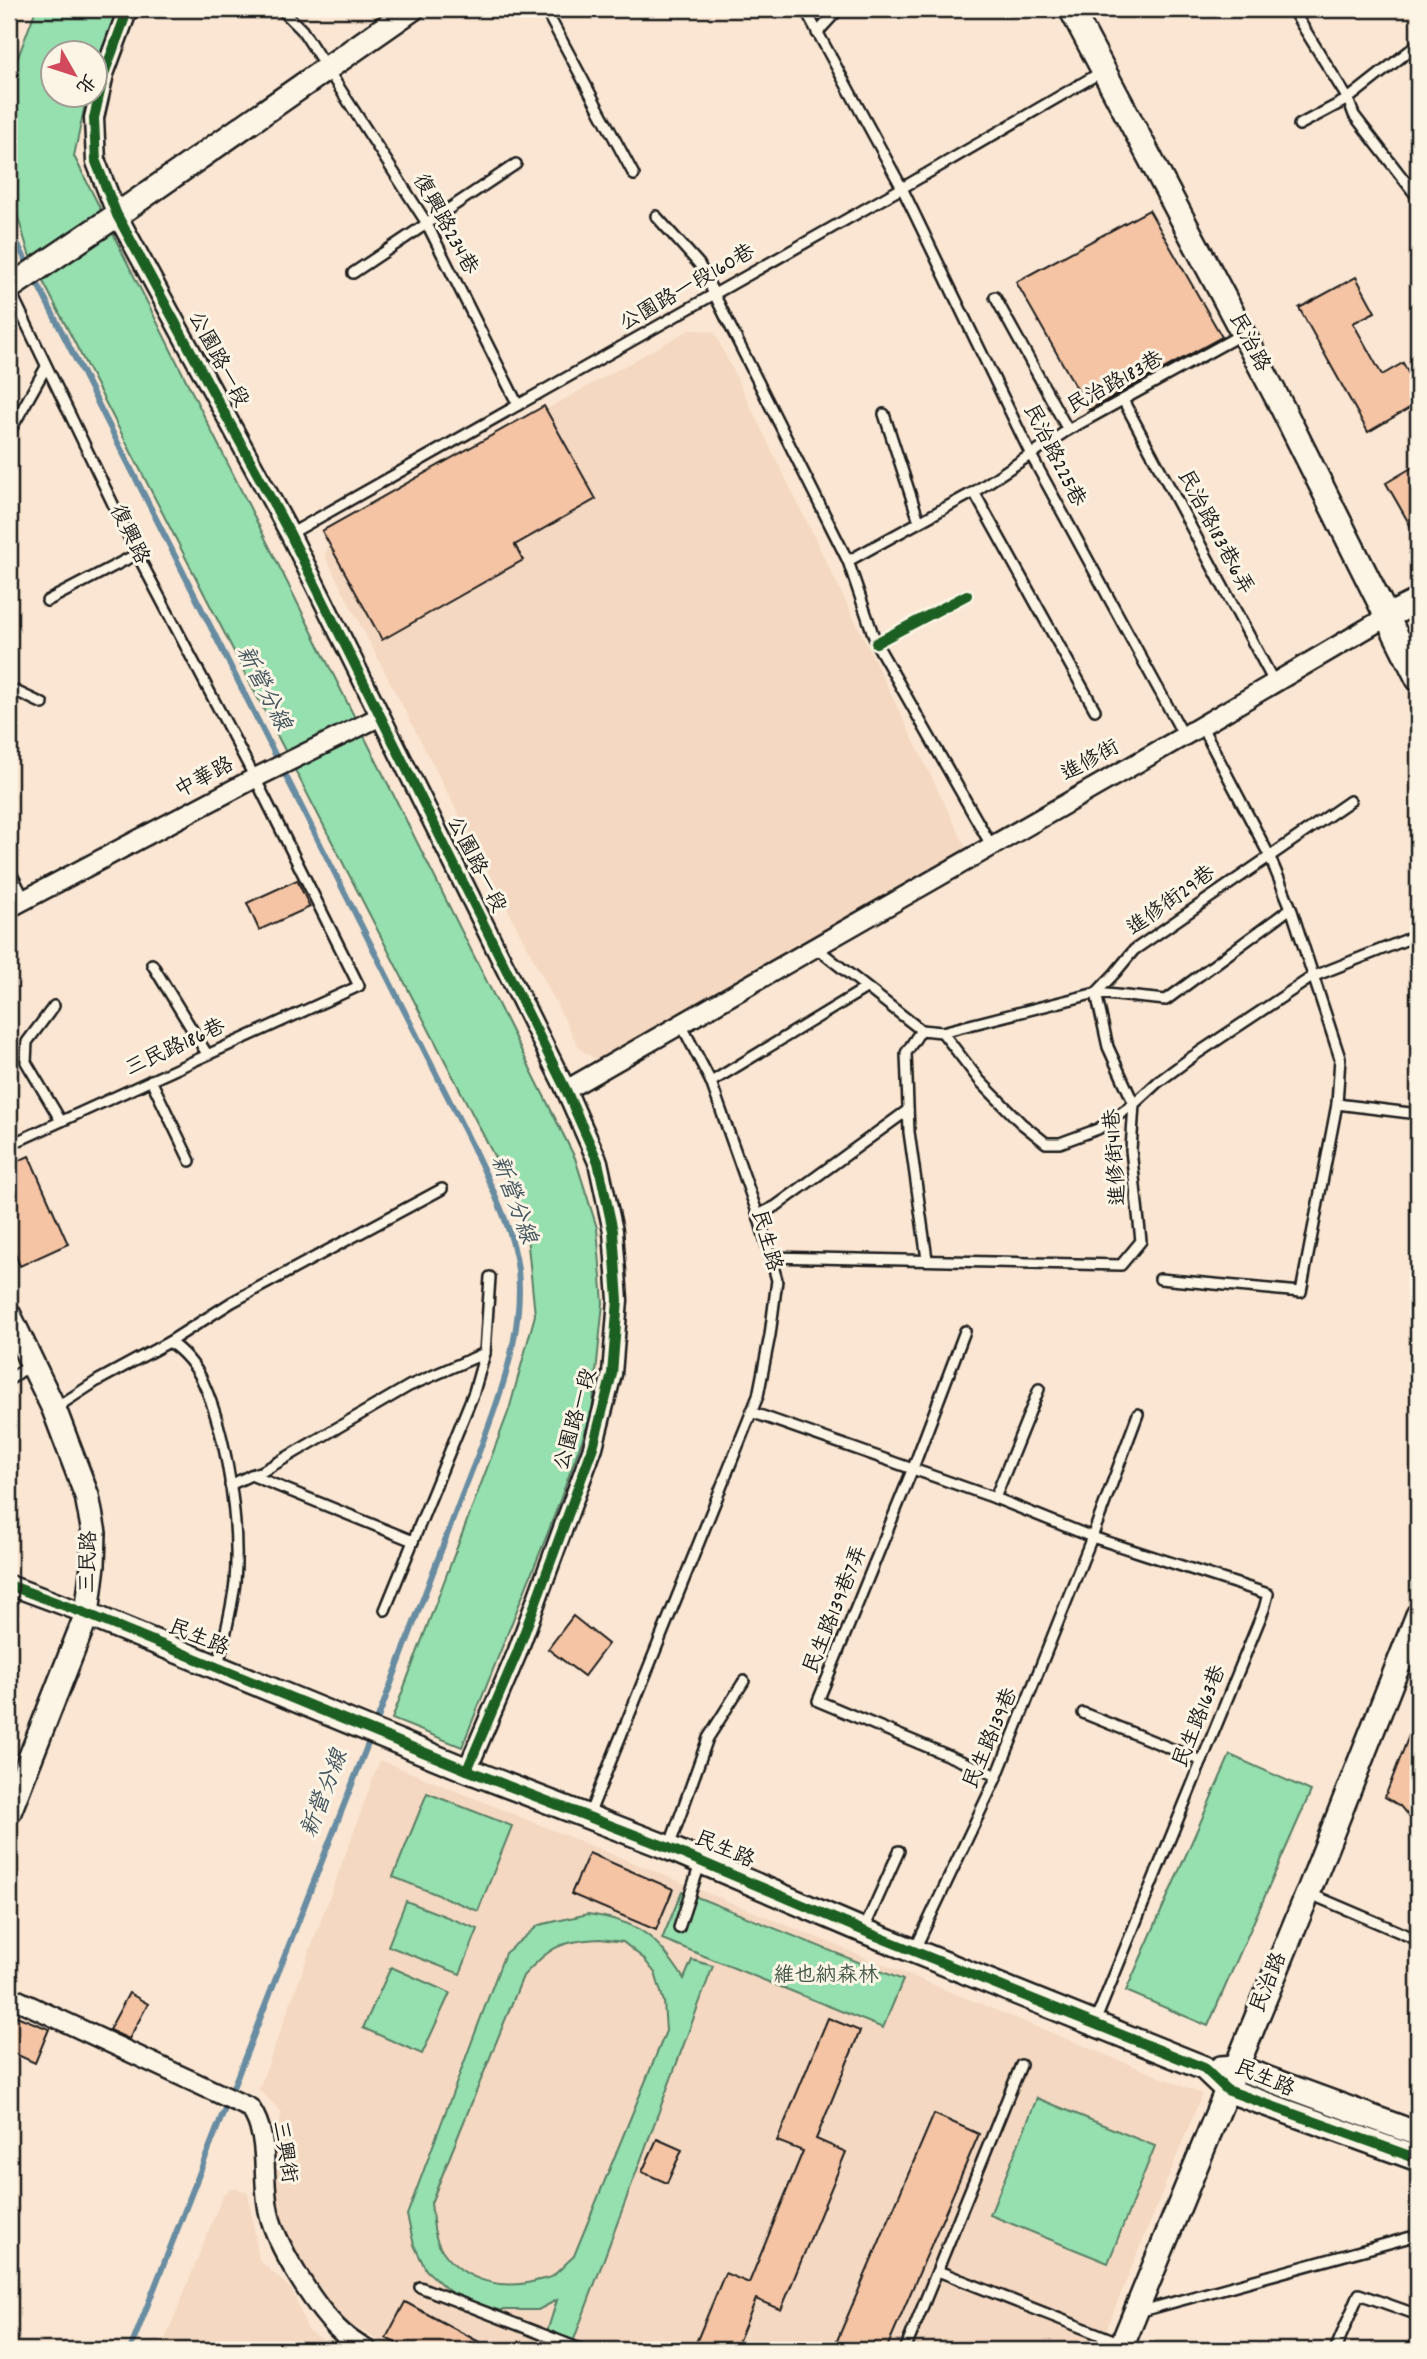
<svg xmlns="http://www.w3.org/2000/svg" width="1427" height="2359" font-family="Dekko,'LXGW WenKai TC',sans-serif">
<rect width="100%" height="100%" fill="#fae6d2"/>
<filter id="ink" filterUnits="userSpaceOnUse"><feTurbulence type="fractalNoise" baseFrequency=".0143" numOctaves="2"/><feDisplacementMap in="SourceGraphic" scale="14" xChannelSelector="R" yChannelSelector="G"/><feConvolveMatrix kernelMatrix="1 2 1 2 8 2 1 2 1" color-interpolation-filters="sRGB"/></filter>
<g filter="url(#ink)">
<g fill="#f4d8c1">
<polygon points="691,329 714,332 967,850 598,1061 580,1049 325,556 334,527"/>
<polygon points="380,1760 1202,2094 1098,2350 396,2350 338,2318 304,2271 262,2208 282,2112 259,2089"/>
<polygon points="230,2189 238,2189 248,2193 259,2260 292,2290 308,2331 341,2350 161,2350 223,2195"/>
</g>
<g fill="#96dfae" stroke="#597e65" stroke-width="2" fill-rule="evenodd">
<polygon points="36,9 117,9 95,72 94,52 52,52 52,94 87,95 74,156 575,1158 597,1228 603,1303 592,1413 549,1530 462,1747 392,1719 509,1410 535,1315 525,1216 29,254 9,187 9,103 11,76"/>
<polygon points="1230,1755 1311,1791 1208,2026 1126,1991"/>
<polygon points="427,1793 512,1826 478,1911 393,1877"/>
<polygon points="682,1891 903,1980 883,2028 662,1939"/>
<polygon points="406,1901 478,1929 460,1974 388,1946"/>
<path d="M 588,1914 C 638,1921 657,1936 684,1979 L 692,1960 L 713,1966 L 573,2342 L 547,2332 L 557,2300 L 538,2310 L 498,2310 L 478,2305 L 453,2295 L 426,2270 L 414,2245 L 407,2215 L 505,1953 L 539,1925 ZM 600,1939 L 623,1942 L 643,1958 L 655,1973 L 664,2002 L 666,2031 L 574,2256 C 567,2262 561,2269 554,2275 C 550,2278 544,2279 539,2280 C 504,2291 464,2282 442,2250 C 433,2238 433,2217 431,2203 L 523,1976 C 551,1947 559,1941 600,1939 Z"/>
<polygon points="391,1967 450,1993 422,2054 363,2028"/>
<polygon points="1037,2098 1155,2146 1108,2263 990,2215"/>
</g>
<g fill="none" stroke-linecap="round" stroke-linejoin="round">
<g stroke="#678ca1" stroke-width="6">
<polyline points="9,33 18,9"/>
<path d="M 9,227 L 472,1145 C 490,1185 513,1227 518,1270 C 526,1349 483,1439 456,1511 C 429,1583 402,1655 375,1726"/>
<polyline points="130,2350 371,1736"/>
</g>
</g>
<g fill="#f4c4a4" stroke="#1c1c1c" stroke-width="2">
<polygon points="1149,210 1222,337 1089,410 1016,282"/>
<polygon points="1356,277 1375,312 1353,323 1382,375 1403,363 1418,391 1418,403 1368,432 1299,308"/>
<polygon points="544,406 596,499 515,545 523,560 382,640 322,531"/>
<polygon points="1418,464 1418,539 1386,483"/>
<polygon points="297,880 310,907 259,930 247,903"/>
<polygon points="29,1156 68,1244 20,1266 9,1239 9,1165"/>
<polygon points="573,1616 608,1644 584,1676 548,1649"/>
<polygon points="1417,1715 1418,1715 1418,1827 1400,1806 1385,1797"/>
<polygon points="589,1853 673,1889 656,1930 571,1894"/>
<polygon points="129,1993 148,2004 129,2039 109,2030"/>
<polygon points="9,2013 49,2029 35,2063 9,2051"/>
<polygon points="828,2018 860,2031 816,2139 846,2152 781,2310 756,2299 735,2350 693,2350 725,2273 749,2283 803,2151 777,2141"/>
<polygon points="934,2114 979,2134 886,2350 833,2350"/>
<polygon points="657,2139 682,2150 667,2183 642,2172"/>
<polygon points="405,2302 494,2350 408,2350 386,2338"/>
</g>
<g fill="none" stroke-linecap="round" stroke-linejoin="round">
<defs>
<g id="service">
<polyline points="281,9 302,30 426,222 518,405"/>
<polyline points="545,9 634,175"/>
<polyline points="805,9 902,188 1031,455 1184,736"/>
<polyline points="1292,9 1348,99 1354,115 1418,198"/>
<polyline points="817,33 839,9"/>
<polyline points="1299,125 1348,99 1418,44"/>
<polyline points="656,216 699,264 848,561 876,643 991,845"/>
<polyline points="353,273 516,164"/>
<polyline points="995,297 1068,430"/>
<polyline points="1123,400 1274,682"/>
<polyline points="884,414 919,521"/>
<polyline points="9,433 46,367"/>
<polyline points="974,492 1095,710"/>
<polyline points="290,534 902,188 1103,71"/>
<polyline points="848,561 974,492 1068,430 1242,334"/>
<polyline points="47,601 137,554"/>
<polyline points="9,688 43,704"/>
<polyline points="9,869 25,900"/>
<polyline points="815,947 921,1030 942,1032 1096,993 1115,973 1134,950 1350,801"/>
<polyline points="152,964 207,1054"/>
<polyline points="54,1006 27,1042 26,1062 61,1121"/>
<polyline points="921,1030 906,1053 909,1132 927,1259"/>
<polyline points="942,1032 980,1081 1021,1123 1046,1143 1060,1143 1098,1129 1134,1104 1158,1082 1192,1057 1312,977 1418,935"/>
<polyline points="151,1080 190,1161"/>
<polyline points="711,1082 866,988"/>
<polyline points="1337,1104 1418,1114"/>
<polyline points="9,1145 359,986 255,778 137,554 10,290"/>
<polyline points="758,1215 776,1206 908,1110"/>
<polyline points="770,1257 1121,1265 1141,1241 1131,1150 1134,1104 1108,1047 1096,993 1166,1000 1291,908"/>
<polyline points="1160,1279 1301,1292 1337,1104 1340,1058 1291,908 1269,855 1201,725"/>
<polyline points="965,1331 913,1468 818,1701 997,1776"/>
<polyline points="169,1342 232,1302 442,1189"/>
<polyline points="9,1380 31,1364"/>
<path d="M 54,1409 L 97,1381 L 169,1342 C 183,1351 196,1366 203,1382 C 227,1435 240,1523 235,1582 C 232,1610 224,1638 218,1666"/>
<polyline points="751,1412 995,1498 1092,1537 1268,1594 1264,1609 1095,2022"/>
<polyline points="251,1475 263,1471 409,1386 485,1353"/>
<polyline points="230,1485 251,1475 413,1541"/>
<polyline points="995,1498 1039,1389"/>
<polyline points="385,1610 474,1392 485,1353 490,1277"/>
<polyline points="1083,1713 1202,1761"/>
<polyline points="589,1815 758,1396 770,1335 777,1280 758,1215 711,1082 681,1024"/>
<polyline points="669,1847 708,1738 744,1681"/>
<polyline points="1308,1893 1418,1940"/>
<polyline points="679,1928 700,1864"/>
<polyline points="864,1929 899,1851"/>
<polyline points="915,1949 997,1776 1092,1537 1138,1414"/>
<polyline points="938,2271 1121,2343"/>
<polyline points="420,2287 583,2350"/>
<polyline points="1138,2312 1418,2235"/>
<polyline points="905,2350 1021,2065"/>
<polyline points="1335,2350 1359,2294 1418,2315"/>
</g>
<g id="minor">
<polyline points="128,9 104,74 94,118 96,162 117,215 290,534 566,1090 598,1162 613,1231 618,1300 612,1374 593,1447 517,1653 467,1770"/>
<polyline points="9,908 255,778 379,717"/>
<polyline points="566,1090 1184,736 1388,616"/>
<polyline points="9,1585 87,1614"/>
<path d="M 9,1996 L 250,2108 C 271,2137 261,2179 269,2213 C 276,2245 313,2304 337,2328 C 346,2337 356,2344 367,2350"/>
</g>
<g id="tertiary">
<polyline points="1071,9 1282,407 1418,679"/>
<polyline points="9,288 117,215 412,9"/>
<polyline points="1388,616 1418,601"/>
<polyline points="9,1315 54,1409 87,1496 94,1533 93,1565 87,1614 9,1812"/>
<polyline points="87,1614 467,1770 669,1848 864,1931 1204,2068 1227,2090 1418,2159"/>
<polyline points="1221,2068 1236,2067 1418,2134"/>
<polyline points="1120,2350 1308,1893 1418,1615"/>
</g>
</defs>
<use href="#service" stroke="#1c1c1c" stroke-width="14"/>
<use href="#minor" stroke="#1c1c1c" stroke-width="23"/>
<use href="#tertiary" stroke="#1c1c1c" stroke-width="28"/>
<use href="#service" stroke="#fcf5e5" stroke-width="9"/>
<use href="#minor" stroke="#fcf5e5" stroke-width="18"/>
<use href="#tertiary" stroke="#fcf5e5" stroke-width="23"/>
<defs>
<g id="cycleway">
<polyline points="128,9 104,74 94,118 96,162 117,215 290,534 566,1090 598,1162 613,1231 618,1300 612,1374 593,1447 517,1653 467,1770"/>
<polyline points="876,643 967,595"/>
<polyline points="9,1585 87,1614 467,1770 669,1848 864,1931 1204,2068 1227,2090 1418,2159"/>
</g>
</defs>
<use href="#cycleway" stroke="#fcf5e5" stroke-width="15"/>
<use href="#cycleway" stroke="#1b5e20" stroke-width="10"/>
</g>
</g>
<g text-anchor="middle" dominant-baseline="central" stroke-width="6" stroke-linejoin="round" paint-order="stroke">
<g font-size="21" fill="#1c1c1c" stroke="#fcf5e5">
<text transform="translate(444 225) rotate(61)">復興路234巷</text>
<text transform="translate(688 289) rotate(-30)">公園路一段160巷</text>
<text transform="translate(1248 343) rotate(62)">民治路</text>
<text transform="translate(217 360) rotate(62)">公園路一段</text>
<text transform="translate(1116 384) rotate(-29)">民治路183巷</text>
<text transform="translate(1053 456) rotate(63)">民治路225巷</text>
<text transform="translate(1214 533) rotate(62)">民治路183巷6弄</text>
<text transform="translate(128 535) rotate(64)">復興路</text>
<text transform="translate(1091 762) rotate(-29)">進修街</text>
<text transform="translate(205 779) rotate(-28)">中華路</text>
<text transform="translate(475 865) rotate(63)">公園路一段</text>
<text transform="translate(1172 902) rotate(-36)">進修街29巷</text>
<text transform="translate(176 1049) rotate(-25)">三民路186巷</text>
<text transform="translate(1117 1157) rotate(-94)">進修街41巷</text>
<text transform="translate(765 1241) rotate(74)">民生路</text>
<text transform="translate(577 1420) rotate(-74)">公園路一段</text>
<text transform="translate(90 1562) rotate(-88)">三民路</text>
<text transform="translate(837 1610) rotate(-68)">民生路139巷7弄</text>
<text transform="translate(198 1639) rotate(22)">民生路</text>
<text transform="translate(1201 1717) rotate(-68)">民生路163巷</text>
<text transform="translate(992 1739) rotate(-67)">民生路139巷</text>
<text transform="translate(724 1851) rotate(23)">民生路</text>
<text transform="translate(1270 1983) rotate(-68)">民治路</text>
<text transform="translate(1264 2080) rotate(23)">民生路</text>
<text transform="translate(283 2152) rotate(81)">三興街</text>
</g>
<g font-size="21" fill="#415648" stroke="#fcf5e5">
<text x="826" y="1977">維也納森林</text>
</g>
<g font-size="23" font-style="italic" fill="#42545f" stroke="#fcf5e5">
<text transform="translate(262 689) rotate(63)">新營分線</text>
<text transform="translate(512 1200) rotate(70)">新營分線</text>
<text transform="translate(326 1794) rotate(-69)">新營分線</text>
</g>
</g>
<rect width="1427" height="2359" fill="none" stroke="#fcf5e5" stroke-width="35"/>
<rect x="18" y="18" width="1392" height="2324" fill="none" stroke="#1c1c1c" stroke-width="2.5" filter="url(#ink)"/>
<g transform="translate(74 74) rotate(129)"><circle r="33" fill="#fcf5e5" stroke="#a29e95" stroke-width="2"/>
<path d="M0-5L12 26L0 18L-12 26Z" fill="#d1495b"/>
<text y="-10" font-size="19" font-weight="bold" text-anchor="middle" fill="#1c1c1c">北</text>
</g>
</svg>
